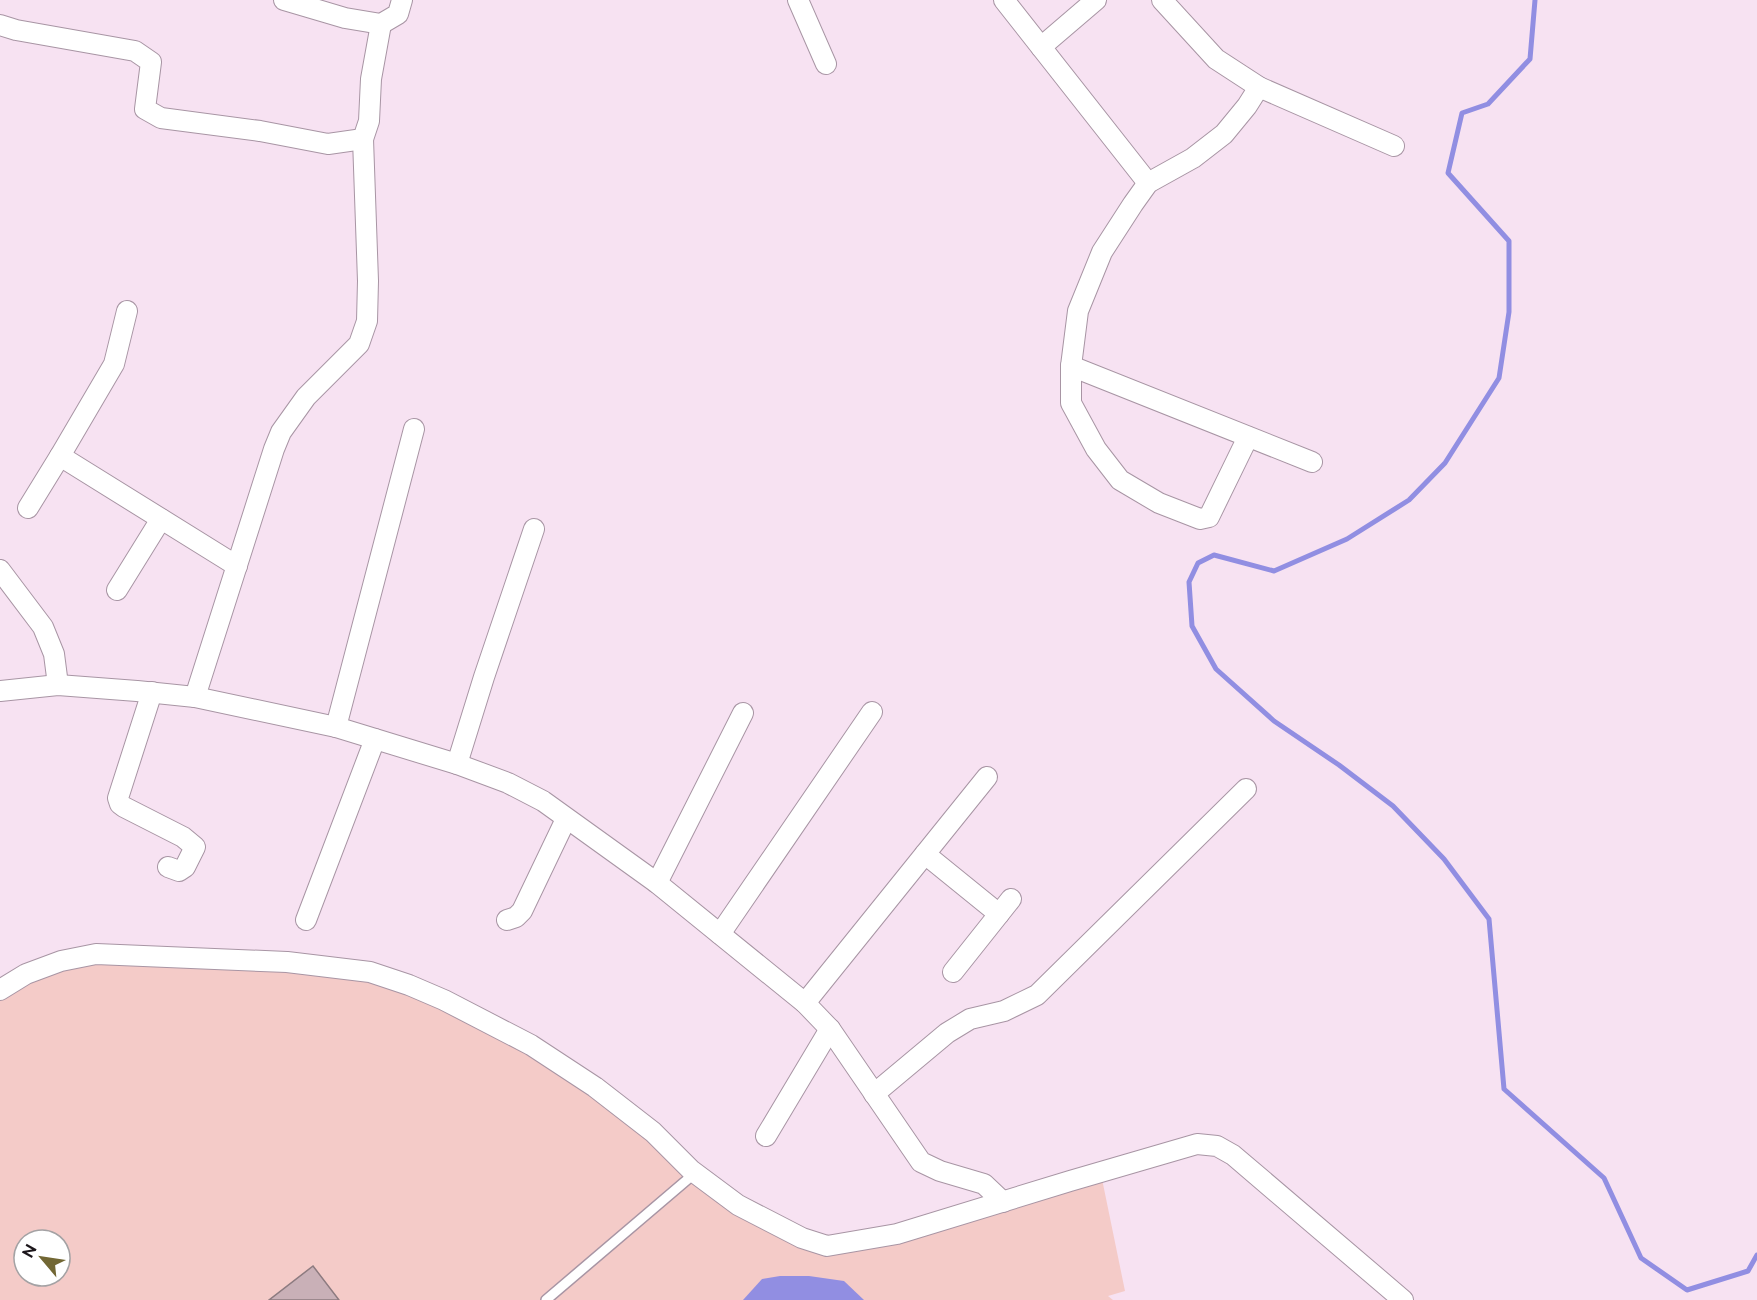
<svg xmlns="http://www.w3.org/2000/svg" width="1757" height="1300" font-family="Raleway,sans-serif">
<rect width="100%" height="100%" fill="#f7e2f2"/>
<path fill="#f4cbc8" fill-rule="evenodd" d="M 95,961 L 287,968 L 368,978 L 425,998 L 531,1052 L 649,1137 L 828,1252 L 1102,1179 L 1125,1291 L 1108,1296 L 1113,1300 L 0,1300 L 0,997 L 30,979 ZM 24,1240 L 60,1240 L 60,1276 L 24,1276 Z"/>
<polygon fill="#918ee2" points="780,1276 809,1276 844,1281 864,1300 743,1300 762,1279"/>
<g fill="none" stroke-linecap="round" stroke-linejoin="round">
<polyline stroke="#918ee2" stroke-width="5" points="1535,0 1530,59 1488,104 1462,113 1448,173 1509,241 1509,312 1499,378 1445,463 1409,500 1347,539 1274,571 1214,555 1198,563 1189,582 1192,626 1216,669 1274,721 1339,765 1393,806 1444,859 1489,919 1504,1089 1604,1178 1641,1258 1687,1290 1748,1271 1757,1255"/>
</g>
<polygon fill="#c9b0b7" stroke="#8d7b80" stroke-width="1.5" points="313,1266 339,1300 269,1300"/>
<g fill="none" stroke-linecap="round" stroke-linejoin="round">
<defs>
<polyline id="service" points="546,1300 695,1173"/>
<g id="minor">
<polyline points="284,0 345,18 381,24 398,14 402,0"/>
<polyline points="798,0 826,64"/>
<polyline points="1004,0 1148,183"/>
<polyline points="1162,0 1216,59 1259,87 1394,146"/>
<polyline points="0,25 16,30 135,51 151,62 145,109 161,118 260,131 328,144 363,139 369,121 371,79 381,24"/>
<polyline points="1041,47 1096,0"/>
<polyline points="127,311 114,364 60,456 237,566"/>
<polyline points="1071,366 1312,462"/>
<polyline points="1248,437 1209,517 1200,519 1159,503 1120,480 1096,449 1071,403 1071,366 1078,311 1102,252 1133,204 1148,183 1193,158 1224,134 1247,106 1259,87"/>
<polyline points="28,508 60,456"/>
<polyline points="0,570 43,627 54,654 58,685"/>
<polyline points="117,590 161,519"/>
<polyline points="0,691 58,685 137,691 195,697 336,727 457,764 508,783 543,801 657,883 805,1003 830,1029 921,1162 940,1171 984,1184 1003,1202"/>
<polyline points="152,692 118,798 120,804 124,807 183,837 195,847 185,867 179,871 168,867"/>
<polyline points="195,697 274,449 281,432 306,397 359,344 367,321 368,281 363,139"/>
<polyline points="336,727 414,429"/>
<polyline points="457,764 484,677 534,529"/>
<polyline points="925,854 999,914"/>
<polyline points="657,883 743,713"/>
<polyline points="306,920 375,739"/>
<polyline points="507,920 516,917 522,911 566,819"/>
<polyline points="720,934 872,712"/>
<polyline points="953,972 1011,899"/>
<polyline points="0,990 26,974 61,961 96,954 287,962 370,972 409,985 444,1000 531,1045 595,1087 653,1132 691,1170 738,1205 802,1238 827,1246 897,1234 1070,1181 1197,1144 1217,1146 1233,1155 1403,1300"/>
<polyline points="805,1003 987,777"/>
<polyline points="874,1094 947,1033 970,1019 1004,1011 1037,995 1246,789"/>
<polyline points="766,1136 830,1029"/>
</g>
</defs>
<use href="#service" stroke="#a895a4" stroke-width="12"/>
<use href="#minor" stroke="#a895a4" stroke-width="22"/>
<use href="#service" stroke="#fff" stroke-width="9"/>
<use href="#minor" stroke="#fff" stroke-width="20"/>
</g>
<g transform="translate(42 1258) rotate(299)"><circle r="28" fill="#ffffff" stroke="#a4a2a4" stroke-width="1.5"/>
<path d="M0-4.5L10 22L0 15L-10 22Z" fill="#726734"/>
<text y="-9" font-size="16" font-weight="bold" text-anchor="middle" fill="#1c161b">N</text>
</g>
</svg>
